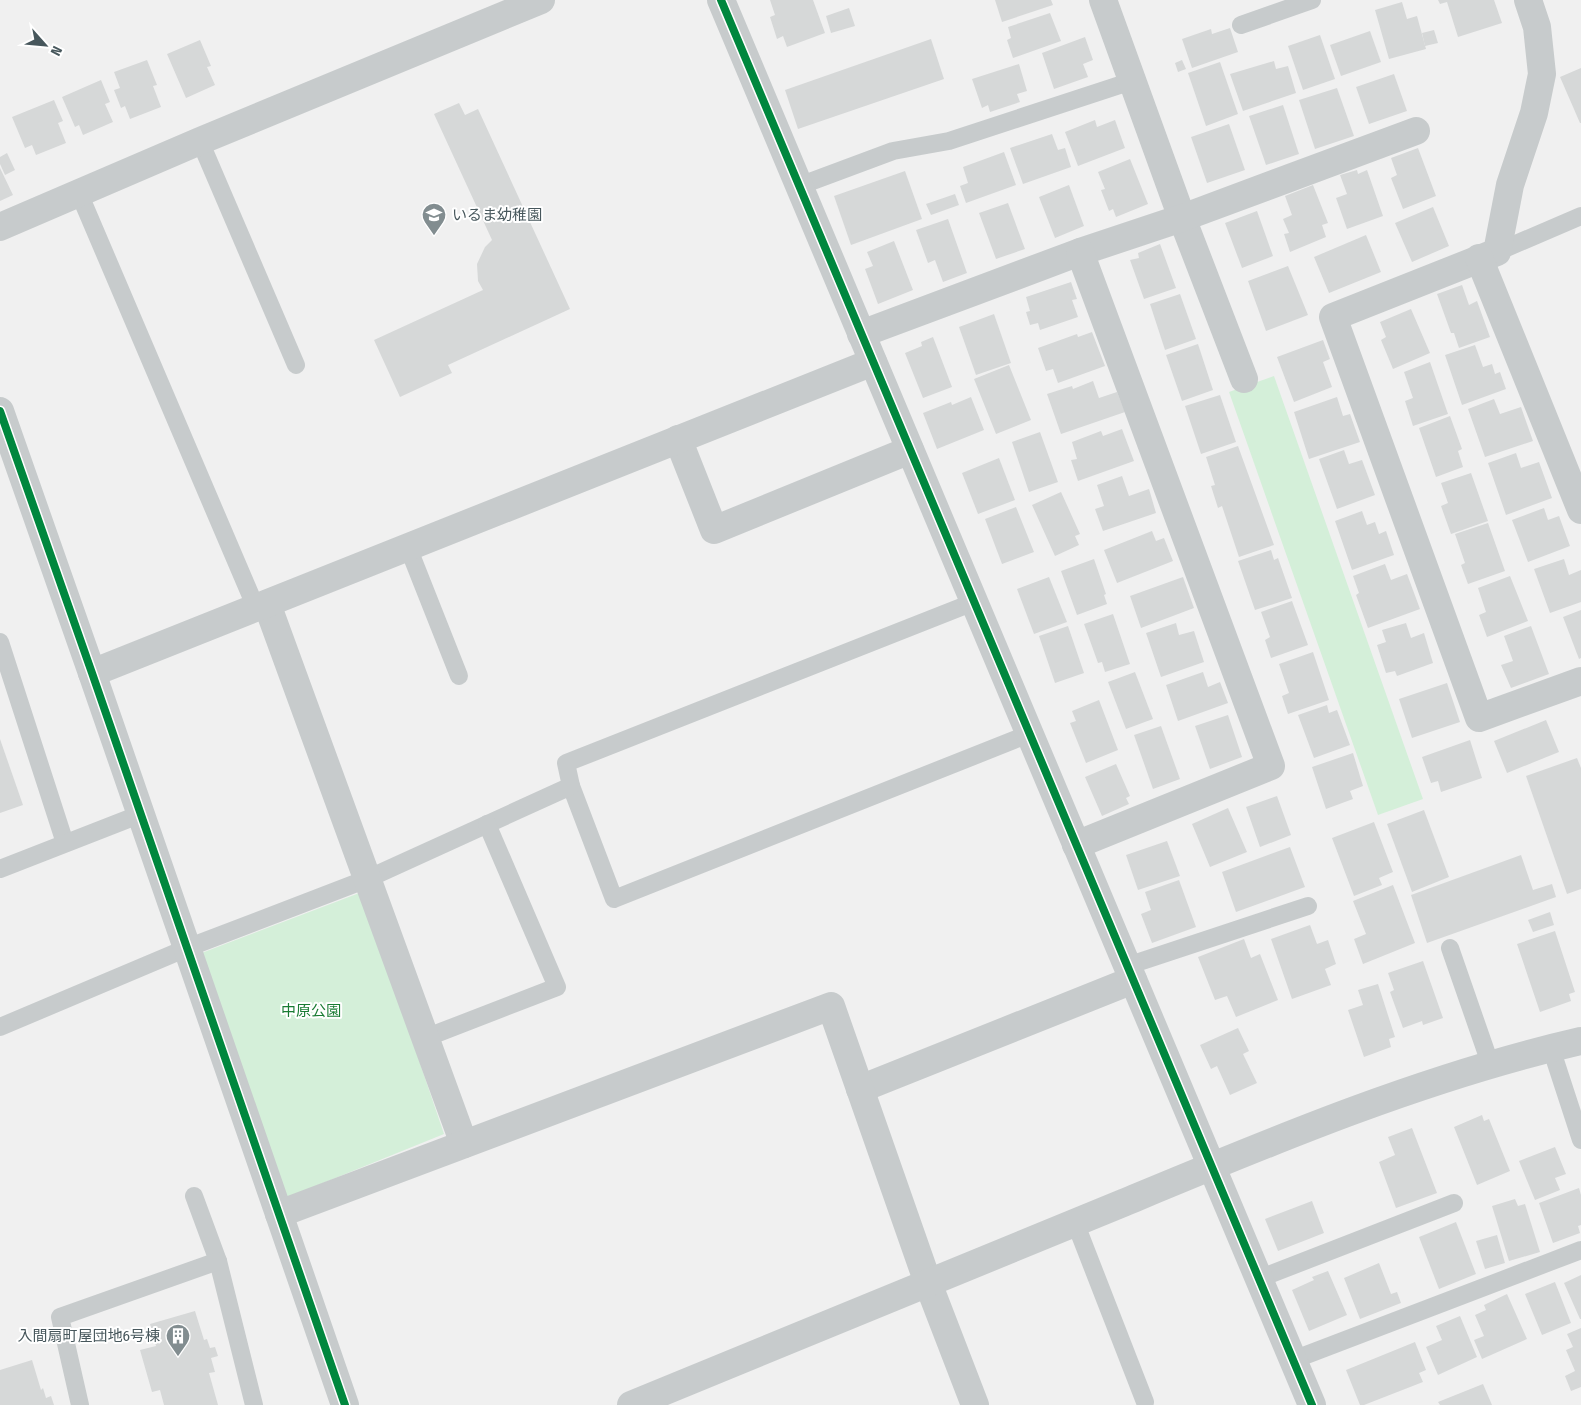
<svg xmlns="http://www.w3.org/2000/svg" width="1581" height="1405" font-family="'Fira Sans Condensed','Noto Sans JP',sans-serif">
<rect width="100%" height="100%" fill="#f0f0f0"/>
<g fill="#d4efd9">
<polygon points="1274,376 1423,799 1378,815 1229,392"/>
<polygon points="362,892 444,1134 286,1198 199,954"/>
</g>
<g fill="#d6d8d8">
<polygon points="770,0 813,0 825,33 787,47 783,36 777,39 770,17 775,15"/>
<polygon points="995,0 1051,0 1053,5 1002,22"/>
<polygon points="1438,0 1494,0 1502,23 1458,37 1447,2 1440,4"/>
<polygon points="1402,2 1407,19 1417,16 1426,49 1389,59 1375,10"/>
<polygon points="849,8 855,26 831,33 826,16"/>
<polygon points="1050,13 1061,41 1013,58 1007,40 1011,38 1008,27"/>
<polygon points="1230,28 1238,52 1192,68 1182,39 1211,29 1212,34"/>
<polygon points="1434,30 1438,43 1425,46 1422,33"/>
<polygon points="1370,31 1381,62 1341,76 1330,45"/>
<polygon points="1320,35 1335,79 1303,90 1288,46"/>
<polygon points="1085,37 1093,60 1083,64 1088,77 1054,89 1042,53"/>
<polygon points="931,39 944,79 798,129 785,90"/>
<polygon points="200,40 211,66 207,67 215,85 186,98 167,54"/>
<polygon points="147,60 157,85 153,86 161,107 130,119 125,106 121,108 114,90 120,88 114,72"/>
<polygon points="1182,60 1186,69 1178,72 1175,63"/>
<polygon points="1274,61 1276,69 1288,66 1296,93 1243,111 1230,74"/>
<polygon points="1220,62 1238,114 1206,126 1188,73"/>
<polygon points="1019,64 1027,91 1017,94 1020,102 990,112 988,105 982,108 972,79"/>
<polygon points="1581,68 1581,123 1580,123 1560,77"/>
<polygon points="1394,74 1407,111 1369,124 1356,87"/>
<polygon points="101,80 110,102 105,104 113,122 83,135 79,125 75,127 62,97"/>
<polygon points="1337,88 1354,136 1315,149 1299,100"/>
<polygon points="54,100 63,121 58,123 66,143 36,155 32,145 25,148 12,117"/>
<polygon points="459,103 465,115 478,109 570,309 448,365 452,373 400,397 374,340 483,290 478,281 477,264 485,247 492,240 434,114"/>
<polygon points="1283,105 1299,154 1266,165 1249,116"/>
<polygon points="1095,120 1097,127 1115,120 1125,148 1078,166 1065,132"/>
<polygon points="1229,124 1245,170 1207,183 1191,137"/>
<polygon points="1052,134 1058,150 1065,148 1071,167 1023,184 1010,148"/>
<polygon points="1418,148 1436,196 1403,209 1391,178 1397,175 1391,158"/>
<polygon points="1004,152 1016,185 966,203 960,186 968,183 963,167"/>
<polygon points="7,153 15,170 5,175 0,164 0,157"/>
<polygon points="1130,159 1148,204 1116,217 1113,209 1109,211 1101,190 1105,189 1098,172"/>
<polygon points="0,168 13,195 0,201"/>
<polygon points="1357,170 1358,174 1367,170 1383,216 1347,229 1336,198 1347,194 1340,175"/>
<polygon points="905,171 922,219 851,245 834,196"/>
<polygon points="1069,185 1084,226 1055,238 1039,197"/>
<polygon points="1313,185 1328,223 1322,225 1326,237 1290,252 1284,234 1289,233 1283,219 1292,215 1285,196"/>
<polygon points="955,194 959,205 931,215 926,204"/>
<polygon points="1008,203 1025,249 996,259 979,213"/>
<polygon points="1433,207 1449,246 1412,262 1395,223"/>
<polygon points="1257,211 1273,256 1242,268 1225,223"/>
<polygon points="948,219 967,273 943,282 935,260 928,263 916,230"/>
<polygon points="1366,235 1381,272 1329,293 1314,257"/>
<polygon points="894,241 913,290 878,304 865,269 873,266 867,252"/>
<polygon points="1160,244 1176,288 1144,299 1130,260 1139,258 1138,253"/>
<polygon points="1288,266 1308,315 1266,331 1248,281"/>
<polygon points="1071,282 1077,299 1072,300 1078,317 1040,330 1038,323 1030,325 1026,312 1030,311 1026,297"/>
<polygon points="1462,285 1469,305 1477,301 1490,337 1459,348 1454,333 1451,333 1437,294"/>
<polygon points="1180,294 1196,339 1165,350 1150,304"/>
<polygon points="1411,309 1430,353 1393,369 1381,340 1386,337 1380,322"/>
<polygon points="994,314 1011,363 976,375 959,327"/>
<polygon points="1092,332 1105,366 1058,383 1053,369 1046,371 1038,348 1077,334 1078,337"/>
<polygon points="933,337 952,387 923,398 905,353 922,346 921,342"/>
<polygon points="1323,340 1330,359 1323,362 1332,387 1294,402 1277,357"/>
<polygon points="1198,344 1213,390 1182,401 1166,355"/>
<polygon points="1475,345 1483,367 1492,364 1495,374 1500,372 1506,389 1462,405 1445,355"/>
<polygon points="1430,362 1448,414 1413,426 1405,401 1413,398 1404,372"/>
<polygon points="1009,365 1031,420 996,434 974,379"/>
<polygon points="1093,381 1099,398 1117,392 1125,412 1061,434 1047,394 1072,386 1073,389"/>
<polygon points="1220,395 1236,442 1201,454 1185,406"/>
<polygon points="971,397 984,430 937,449 923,413 951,402 952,405"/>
<polygon points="1337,397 1343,416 1350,414 1360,442 1309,459 1294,412"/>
<polygon points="1494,399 1500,414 1521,407 1533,441 1485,457 1468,409"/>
<polygon points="1450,416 1462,449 1458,451 1463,467 1436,477 1419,428"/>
<polygon points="1122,429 1134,461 1078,481 1071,460 1077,459 1072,442 1101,431 1103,436"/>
<polygon points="1040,432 1058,482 1029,492 1012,442"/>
<polygon points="1238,446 1274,545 1239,557 1222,506 1218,508 1211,486 1215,485 1206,457"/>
<polygon points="1344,450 1349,464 1362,460 1375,495 1337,509 1319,459"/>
<polygon points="1516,453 1521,468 1539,462 1552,498 1506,515 1488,463"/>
<polygon points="999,458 1015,500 978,514 962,473"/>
<polygon points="1471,473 1488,521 1451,534 1441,506 1448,503 1441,483"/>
<polygon points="1122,476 1129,496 1149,489 1156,513 1103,531 1095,509 1104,506 1097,485"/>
<polygon points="1061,492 1080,534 1075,536 1079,545 1055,556 1032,505"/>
<polygon points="1016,507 1034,552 1002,564 985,519"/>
<polygon points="1544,508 1548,520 1559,516 1570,546 1528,562 1512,520"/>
<polygon points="1362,511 1367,525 1375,522 1379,534 1386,531 1394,555 1352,570 1335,521"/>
<polygon points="1488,523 1505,571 1468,584 1461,565 1465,563 1455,534"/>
<polygon points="1152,531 1156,541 1164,538 1173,561 1117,583 1104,550"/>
<polygon points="1271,550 1274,560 1278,558 1292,598 1255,610 1238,561"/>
<polygon points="1094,559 1106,594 1104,595 1107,604 1077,615 1061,571"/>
<polygon points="1564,559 1569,575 1581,570 1581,602 1550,613 1534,569"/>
<polygon points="1385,564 1391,580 1407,574 1420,609 1368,628 1356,595 1359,593 1353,576"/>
<polygon points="1510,576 1528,621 1487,637 1479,615 1486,612 1478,588"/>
<polygon points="1049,577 1067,622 1034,634 1017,589"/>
<polygon points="1183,577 1194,608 1141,628 1130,596"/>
<polygon points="1292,601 1308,645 1271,658 1265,640 1270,637 1261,612"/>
<polygon points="1581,610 1581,658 1579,659 1563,617"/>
<polygon points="1113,614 1130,664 1105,672 1102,662 1098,663 1084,624"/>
<polygon points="1176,623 1179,635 1194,631 1204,662 1161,677 1146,633"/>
<polygon points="1406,623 1411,638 1424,633 1433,663 1397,676 1395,671 1386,673 1377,645 1386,642 1382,630"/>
<polygon points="1068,626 1084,673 1055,683 1039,636"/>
<polygon points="1531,626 1549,674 1511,688 1501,665 1513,661 1504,636"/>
<polygon points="1313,652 1329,700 1288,714 1282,696 1289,693 1279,664"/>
<polygon points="1135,672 1153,719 1126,729 1108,682"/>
<polygon points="1203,672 1208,687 1220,682 1228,703 1178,721 1166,685"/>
<polygon points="1447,683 1460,722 1412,738 1399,699"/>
<polygon points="1099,700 1118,750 1086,763 1070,723 1076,721 1072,711"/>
<polygon points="1327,705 1329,713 1337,710 1350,745 1314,758 1298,715"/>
<polygon points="1228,715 1242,757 1210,769 1195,726"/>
<polygon points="1546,720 1559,752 1507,773 1494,741"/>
<polygon points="1161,726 1180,779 1153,789 1134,735"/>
<polygon points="0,739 23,805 0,813"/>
<polygon points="1470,740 1482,778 1441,792 1438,781 1431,783 1422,757"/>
<polygon points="1353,753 1363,786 1350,791 1353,799 1326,809 1312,767"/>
<polygon points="1577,758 1581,768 1581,889 1567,894 1526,776"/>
<polygon points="1116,764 1130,796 1126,798 1129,804 1102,816 1085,777"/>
<polygon points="1277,796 1291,835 1260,847 1246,807"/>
<polygon points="1228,808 1247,852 1210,867 1192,824"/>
<polygon points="1424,810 1449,877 1412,892 1387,824"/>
<polygon points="1374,822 1393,872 1379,878 1382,885 1354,896 1332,838"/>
<polygon points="1167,841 1180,876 1138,890 1126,855"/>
<polygon points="1290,847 1305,887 1236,912 1222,872"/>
<polygon points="1521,855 1533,890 1552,884 1556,897 1427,943 1411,895"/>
<polygon points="1179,880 1196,927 1152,943 1141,914 1151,910 1145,892"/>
<polygon points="1393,885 1415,943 1363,964 1354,939 1366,934 1353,901"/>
<polygon points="1550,912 1554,925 1533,932 1528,920"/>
<polygon points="1310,925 1317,944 1328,940 1336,964 1325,969 1331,985 1292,999 1271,939"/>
<polygon points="1555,931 1575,992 1569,994 1571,1001 1540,1012 1517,944"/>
<polygon points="1244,939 1251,958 1260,954 1278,1000 1236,1017 1227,996 1215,1000 1198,957"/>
<polygon points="1423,961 1443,1018 1423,1025 1422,1021 1403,1028 1390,992 1394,990 1388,973"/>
<polygon points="1378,984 1395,1037 1389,1039 1391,1047 1364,1057 1348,1010 1363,1005 1358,990"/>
<polygon points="1238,1028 1249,1051 1243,1054 1257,1083 1230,1095 1217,1066 1211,1069 1200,1045"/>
<polygon points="1482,1115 1484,1121 1489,1119 1510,1171 1477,1185 1454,1127"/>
<polygon points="1412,1128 1437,1193 1396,1208 1379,1162 1395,1155 1388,1137"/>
<polygon points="1555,1147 1566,1174 1555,1178 1560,1190 1535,1200 1519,1161"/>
<polygon points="1579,1188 1581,1195 1581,1225 1578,1226 1580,1233 1553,1243 1539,1203"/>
<polygon points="1515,1199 1518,1206 1525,1204 1540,1252 1509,1261 1492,1206"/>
<polygon points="1312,1201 1324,1233 1278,1251 1265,1219"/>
<polygon points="1456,1222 1476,1274 1439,1289 1419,1237"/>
<polygon points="1497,1235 1505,1263 1485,1269 1476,1241"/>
<polygon points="1379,1263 1391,1294 1397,1292 1401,1303 1360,1319 1344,1278"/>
<polygon points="1328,1271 1347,1315 1309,1331 1292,1290 1314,1280 1312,1277"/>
<polygon points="1581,1275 1581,1319 1580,1319 1564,1283"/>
<polygon points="1555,1282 1571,1323 1542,1335 1525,1294"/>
<polygon points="1507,1294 1527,1339 1482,1359 1474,1340 1484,1336 1475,1315 1486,1310 1484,1305"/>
<polygon points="195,1311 204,1340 207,1339 210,1348 215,1347 218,1356 211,1358 215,1372 209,1373 218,1405 164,1405 160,1390 152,1392 140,1350 156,1346 150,1324"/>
<polygon points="1460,1316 1477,1357 1438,1375 1426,1347 1442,1340 1436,1326"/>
<polygon points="1581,1328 1581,1387 1571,1391 1565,1376 1575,1371 1566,1350 1573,1347 1567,1334"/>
<polygon points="1415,1342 1426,1370 1419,1373 1423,1382 1364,1405 1360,1405 1346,1370"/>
<polygon points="32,1360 41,1390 43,1388 46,1398 51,1396 54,1405 0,1405 0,1370"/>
<polygon points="1483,1384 1492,1405 1440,1405 1438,1402"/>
</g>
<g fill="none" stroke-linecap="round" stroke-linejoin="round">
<g stroke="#c7cbcc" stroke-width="18">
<polyline points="1241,25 1312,0"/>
<polyline points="200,141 296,365"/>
<polyline points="799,186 893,151 949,141 1132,81"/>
<polyline points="79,193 256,608"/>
<polyline points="1497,252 1581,216"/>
<polyline points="408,547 459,676"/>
<polyline points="0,642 65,843"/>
<polyline points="571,786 614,899 1029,734"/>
<polyline points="0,869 141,814"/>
<polyline points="1450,948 1491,1066"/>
<polyline points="1127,966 1308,906"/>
<polyline points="0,1027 187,948 367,879 571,786 566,763 974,602"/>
<polyline points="425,1038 557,987 487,824"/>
<polyline points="1551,1048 1581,1140"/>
<polyline points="194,1196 218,1261 254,1405"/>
<polyline points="1075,1222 1145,1402"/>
<polyline points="1258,1279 1454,1203"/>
<polyline points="1293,1360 1581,1250"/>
<polyline points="80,1405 60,1317 218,1261"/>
</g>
<g stroke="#c7cbcc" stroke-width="28">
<polyline points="721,0 1312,1405"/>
<polyline points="1103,0 1182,218 1244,379"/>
<polyline points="1528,0 1537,27 1542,74 1534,113 1510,185 1497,252 1333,317 1479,718 1581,681"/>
<polyline points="0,227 200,141 541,0"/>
<polyline points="1479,258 1581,510"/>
<polyline points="861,334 1080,252 1182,218 1416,131"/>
<polyline points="0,411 92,673 345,1405"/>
<polyline points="678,439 714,530 910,450"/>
<polyline points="267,604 464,1144"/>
<polyline points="92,673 873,362"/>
<polyline points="1076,845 1271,766 1080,252"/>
<polyline points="860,1089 1133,980"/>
<polyline points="279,1214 831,1006 928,1283 975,1405"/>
</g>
<path stroke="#c7cbcc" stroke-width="28" d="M 631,1405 C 795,1337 959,1270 1123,1203 C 1272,1141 1424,1077 1581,1041"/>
<defs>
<g id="cycleway">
<polyline points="721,0 1312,1405"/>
<polyline points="0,411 92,673 345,1405"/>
</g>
</defs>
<use href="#cycleway" stroke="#fff" stroke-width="11"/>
<use href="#cycleway" stroke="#00873e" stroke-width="8"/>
</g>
<defs>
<symbol id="school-pin" viewBox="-11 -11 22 30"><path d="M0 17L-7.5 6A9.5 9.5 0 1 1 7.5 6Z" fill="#828d90" stroke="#fff"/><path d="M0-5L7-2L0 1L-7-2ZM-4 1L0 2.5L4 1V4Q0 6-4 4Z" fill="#fff"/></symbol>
<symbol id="building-pin" viewBox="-11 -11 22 30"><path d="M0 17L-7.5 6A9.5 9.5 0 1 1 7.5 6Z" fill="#828d90" stroke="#fff"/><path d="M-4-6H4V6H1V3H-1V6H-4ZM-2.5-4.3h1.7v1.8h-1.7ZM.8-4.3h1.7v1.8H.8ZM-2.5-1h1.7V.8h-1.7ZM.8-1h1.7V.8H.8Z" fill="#fff"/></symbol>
</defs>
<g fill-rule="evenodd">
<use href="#school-pin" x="420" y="201" width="28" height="38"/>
<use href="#building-pin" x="164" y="1322" width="28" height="38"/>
</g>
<g text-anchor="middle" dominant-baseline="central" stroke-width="4" stroke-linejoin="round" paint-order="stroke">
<g font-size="15" fill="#47575c" stroke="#fff" text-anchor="start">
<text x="452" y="215">いるま幼稚園</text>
<text x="160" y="1336" text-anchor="end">入間扇町屋団地6号棟</text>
</g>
<g font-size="15" fill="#1a7c34" stroke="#fff">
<text x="311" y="1011">中原公園</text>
</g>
</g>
<g transform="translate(45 45) rotate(117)" stroke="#ffffff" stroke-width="4" paint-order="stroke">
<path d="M0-4L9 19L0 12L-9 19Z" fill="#47575c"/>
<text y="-8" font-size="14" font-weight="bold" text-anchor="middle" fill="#47575c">N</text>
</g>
</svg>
